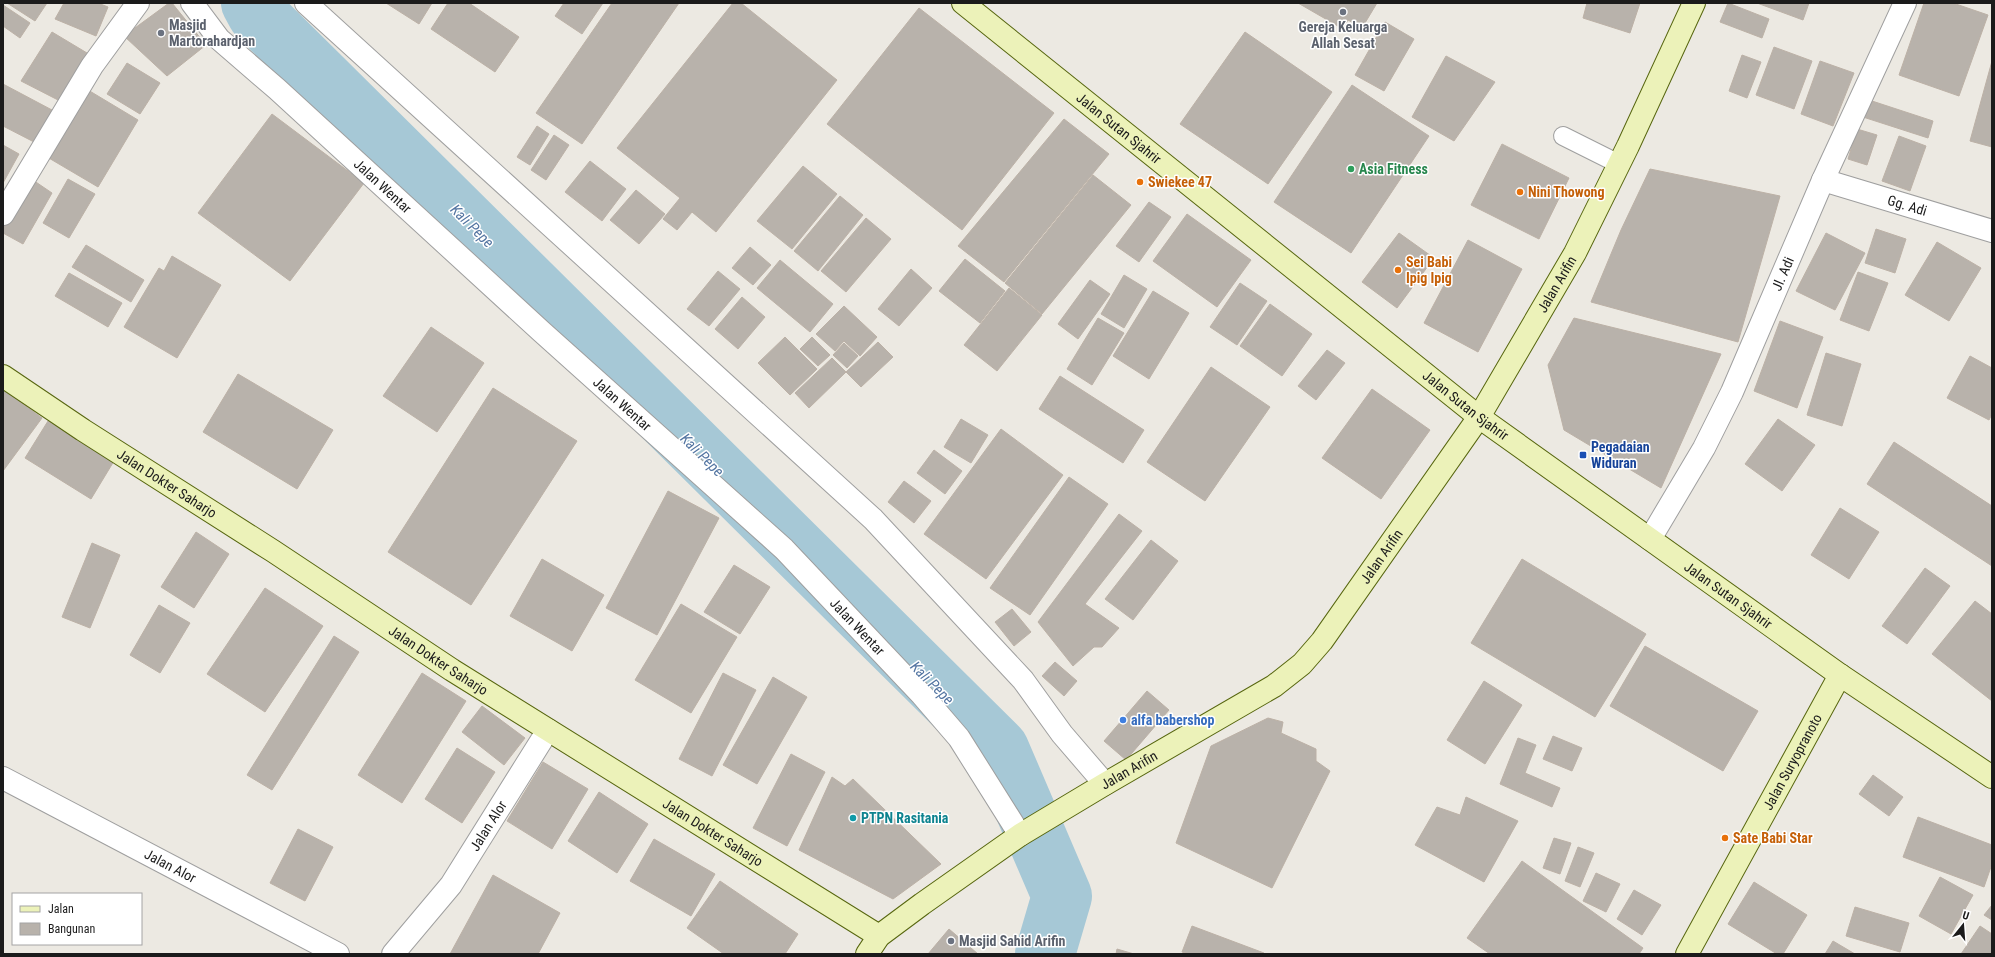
<svg xmlns="http://www.w3.org/2000/svg" width="1995" height="957" font-family="'Roboto Condensed',sans-serif">
<rect width="100%" height="100%" fill="#ece9e2"/>
<g fill="none" stroke-linecap="round" stroke-linejoin="round">
<polyline stroke="#a6c8d6" stroke-width="60" points="251,3 257,14 999,749 1062,896 1045,954"/>
</g>
<g fill="#b8b2ab" stroke="#bcb1a6">
<polygon points="7,3 47,3 35,21"/>
<polygon points="64,3 98,3 108,7 96,36 55,19"/>
<polygon points="169,3 172,3 206,45 167,76 124,36"/>
<polygon points="386,3 432,3 419,24"/>
<polygon points="448,3 469,3 519,37 495,72 431,29"/>
<polygon points="564,3 603,3 582,34 555,16"/>
<polygon points="612,3 679,3 582,144 536,113"/>
<polygon points="733,3 741,3 837,80 716,232 692,212 677,230 663,219 680,198 617,148"/>
<polygon points="1298,3 1377,3 1362,28 1348,20 1343,29"/>
<polygon points="1587,3 1640,3 1630,33 1583,18"/>
<polygon points="1728,3 1769,19 1762,38 1720,22"/>
<polygon points="1757,3 1809,3 1803,20"/>
<polygon points="1924,3 1953,3 1988,15 1959,96 1899,75"/>
<polygon points="3,5 30,23 20,38 3,26"/>
<polygon points="919,8 1054,113 962,230 827,124"/>
<polygon points="1385,22 1414,39 1384,91 1355,75"/>
<polygon points="52,32 87,53 60,101 21,81"/>
<polygon points="1245,32 1332,92 1268,184 1180,124"/>
<polygon points="1774,47 1812,61 1794,109 1756,95"/>
<polygon points="1742,55 1761,62 1747,98 1729,91"/>
<polygon points="1446,56 1495,82 1454,141 1412,117"/>
<polygon points="1820,61 1854,73 1833,126 1801,114"/>
<polygon points="1992,61 1992,147 1970,141"/>
<polygon points="127,63 160,83 140,114 107,94"/>
<polygon points="3,84 52,110 36,143 3,126"/>
<polygon points="1352,85 1429,136 1351,253 1274,202"/>
<polygon points="83,87 138,120 98,187 42,154"/>
<polygon points="1869,100 1933,121 1928,138 1863,117"/>
<polygon points="272,114 364,183 290,281 198,213"/>
<polygon points="1064,119 1109,154 1004,282 958,246"/>
<polygon points="537,126 549,134 530,165 517,157"/>
<polygon points="1857,129 1877,135 1867,165 1848,159"/>
<polygon points="554,135 569,145 546,180 531,170"/>
<polygon points="1899,136 1926,146 1910,191 1882,181"/>
<polygon points="1502,144 1569,178 1539,239 1471,205"/>
<polygon points="3,145 19,154 3,183"/>
<polygon points="590,161 626,189 602,221 565,192"/>
<polygon points="803,166 837,194 792,249 757,221"/>
<polygon points="1650,169 1780,196 1738,342 1591,302 1621,230"/>
<polygon points="1093,175 1131,205 1042,314 1005,283"/>
<polygon points="27,176 52,193 23,244 3,233 3,216"/>
<polygon points="68,179 95,194 69,238 43,223"/>
<polygon points="636,190 665,214 639,244 610,220"/>
<polygon points="840,196 863,215 818,271 794,251"/>
<polygon points="1149,202 1171,217 1139,262 1116,246"/>
<polygon points="1187,214 1251,260 1217,307 1153,261"/>
<polygon points="866,218 891,239 846,292 821,271"/>
<polygon points="1876,229 1906,239 1895,273 1865,263"/>
<polygon points="1399,233 1434,258 1397,308 1362,282"/>
<polygon points="1826,233 1865,253 1835,310 1796,291"/>
<polygon points="1468,240 1522,269 1478,352 1424,323"/>
<polygon points="1937,242 1981,268 1949,321 1905,295"/>
<polygon points="86,245 144,280 131,302 72,267"/>
<polygon points="750,247 771,265 753,285 732,268"/>
<polygon points="172,256 221,285 177,358 124,327 159,268 164,271"/>
<polygon points="965,259 1005,291 980,323 939,291"/>
<polygon points="780,260 833,304 810,332 757,288"/>
<polygon points="911,269 932,288 899,326 878,309"/>
<polygon points="718,271 740,289 709,326 687,309"/>
<polygon points="1858,272 1888,283 1869,331 1840,320"/>
<polygon points="69,273 122,303 108,327 55,296"/>
<polygon points="1124,275 1147,289 1124,328 1101,314"/>
<polygon points="1090,280 1110,294 1078,339 1058,324"/>
<polygon points="1240,283 1267,301 1237,345 1210,327"/>
<polygon points="1009,288 1042,315 997,371 964,345"/>
<polygon points="1153,291 1189,313 1149,379 1113,356"/>
<polygon points="742,297 765,317 738,349 715,329"/>
<polygon points="1270,304 1312,334 1282,376 1240,346"/>
<polygon points="844,306 877,337 860,356 844,341 835,351 816,334"/>
<polygon points="1098,318 1124,333 1092,385 1067,369"/>
<polygon points="1574,318 1721,354 1661,488 1564,430 1548,365"/>
<polygon points="1780,321 1823,337 1797,408 1754,391"/>
<polygon points="431,327 484,363 437,432 383,396"/>
<polygon points="785,337 817,369 790,395 758,363"/>
<polygon points="812,337 830,355 818,366 800,349"/>
<polygon points="878,342 893,357 861,387 846,372"/>
<polygon points="844,343 858,356 847,368 833,355"/>
<polygon points="1327,350 1345,363 1316,400 1298,386"/>
<polygon points="1826,353 1861,364 1842,426 1807,415"/>
<polygon points="1970,356 1992,368 1992,414 1989,420 1947,398"/>
<polygon points="832,358 846,372 809,408 795,393"/>
<polygon points="1211,367 1270,407 1205,501 1147,462"/>
<polygon points="238,374 333,430 297,489 203,432"/>
<polygon points="1060,376 1144,430 1123,463 1039,409"/>
<polygon points="493,388 577,441 471,605 388,552"/>
<polygon points="3,389 42,418 3,471"/>
<polygon points="1372,389 1430,430 1381,499 1322,458"/>
<polygon points="961,419 988,435 971,463 944,447"/>
<polygon points="1778,419 1815,445 1782,491 1745,464"/>
<polygon points="48,421 114,461 91,499 25,458"/>
<polygon points="1001,429 1063,475 986,579 924,534"/>
<polygon points="1894,442 1992,506 1992,566 1867,484"/>
<polygon points="934,450 962,471 945,494 917,473"/>
<polygon points="1069,477 1108,504 1030,615 990,588"/>
<polygon points="904,481 931,501 914,523 888,502"/>
<polygon points="668,491 719,518 657,635 606,608"/>
<polygon points="1840,508 1879,532 1849,579 1811,555"/>
<polygon points="1119,514 1142,531 1085,604 1119,628 1102,647 1094,647 1073,666 1038,622"/>
<polygon points="196,532 229,554 194,608 161,587"/>
<polygon points="1151,540 1178,561 1133,620 1105,599"/>
<polygon points="92,543 120,555 90,628 62,617"/>
<polygon points="542,559 604,595 572,651 510,616"/>
<polygon points="1522,559 1646,634 1595,717 1471,643"/>
<polygon points="734,565 770,587 740,634 704,612"/>
<polygon points="1925,568 1950,586 1907,644 1882,626"/>
<polygon points="265,588 323,626 265,712 207,674"/>
<polygon points="1975,601 1992,614 1992,701 1932,654"/>
<polygon points="681,604 737,637 691,713 635,680"/>
<polygon points="159,605 190,623 160,673 130,655"/>
<polygon points="1012,609 1031,632 1014,646 995,622"/>
<polygon points="334,636 359,652 272,790 247,775"/>
<polygon points="1645,646 1758,711 1723,771 1610,706"/>
<polygon points="1055,662 1077,681 1064,696 1042,676"/>
<polygon points="422,673 466,701 402,803 358,775"/>
<polygon points="723,673 756,690 712,776 679,759"/>
<polygon points="773,677 807,697 757,784 723,765"/>
<polygon points="1484,681 1522,705 1485,764 1447,740"/>
<polygon points="1147,691 1169,710 1126,760 1104,741"/>
<polygon points="482,706 525,738 504,765 462,732"/>
<polygon points="1268,718 1283,722 1281,733 1316,749 1316,761 1330,771 1272,888 1176,843 1211,746"/>
<polygon points="1553,736 1582,748 1572,771 1543,759"/>
<polygon points="1518,738 1536,745 1525,773 1560,788 1552,807 1500,784"/>
<polygon points="457,748 495,772 462,823 425,799"/>
<polygon points="791,754 825,772 787,846 753,828"/>
<polygon points="543,762 588,789 552,849 507,821"/>
<polygon points="1873,775 1903,797 1889,816 1859,794"/>
<polygon points="832,777 845,786 853,779 941,864 893,899 799,850"/>
<polygon points="599,792 648,824 617,873 568,841"/>
<polygon points="1466,797 1518,821 1484,882 1415,845 1437,807 1460,815"/>
<polygon points="1918,817 1992,845 1992,864 1984,887 1903,857"/>
<polygon points="298,829 333,847 305,901 270,883"/>
<polygon points="1554,838 1571,843 1560,874 1543,868"/>
<polygon points="654,839 715,874 691,916 630,881"/>
<polygon points="1578,847 1594,853 1580,887 1565,881"/>
<polygon points="1522,861 1643,948 1639,954 1490,954 1467,938"/>
<polygon points="1596,873 1620,884 1606,912 1583,901"/>
<polygon points="493,875 560,913 538,954 450,954"/>
<polygon points="1940,877 1973,895 1951,934 1919,916"/>
<polygon points="720,881 798,934 785,954 724,954 687,928"/>
<polygon points="1754,882 1807,915 1783,954 1777,954 1728,924"/>
<polygon points="1634,890 1661,905 1642,935 1617,919"/>
<polygon points="1992,905 1992,920 1984,915"/>
<polygon points="1855,907 1909,923 1900,952 1846,936"/>
<polygon points="1192,926 1264,953 1263,954 1189,954 1182,952"/>
<polygon points="1980,926 1992,934 1992,954 1961,954"/>
<polygon points="949,929 978,954 928,954"/>
<polygon points="1833,941 1855,954 1825,954"/>
<polygon points="1117,949 1134,954 1116,954"/>
</g>
<g fill="none" stroke-linecap="round" stroke-linejoin="round">
<defs>
<polyline id="lane" points="1563,136 1619,164"/>
<g id="street">
<path id="s1" d="M 192,3 L 219,39 L 277,89 L 542,332 L 784,549 L 922,695 L 959,738 L 1020,835"/>
<polyline points="306,3 873,519 1023,680 1062,734 1105,784"/>
<path id="s2" d="M 1823,180 L 1992,231"/>
<polyline points="3,214 92,66 138,3"/>
<path id="s3" d="M 1650,539 L 1704,448 L 1732,392 L 1823,180 L 1905,3"/>
<path id="s4" d="M 3,778 L 338,954"/>
<path id="s5" d="M 393,954 L 451,885 L 548,730"/>
</g>
<g id="secondary">
<path id="s6" d="M 963,3 L 1479,417 L 1840,675 L 1992,777"/>
<path id="s7" d="M 3,376 L 83,430 L 273,551 L 452,670 L 879,936"/>
<path id="s8" d="M 867,954 L 879,936 L 922,904 L 1020,835 L 1105,784 L 1274,686 L 1302,664 L 1322,641 L 1479,417 L 1575,253 L 1628,146 L 1694,3"/>
<path id="s9" d="M 1687,954 L 1840,675"/>
</g>
</defs>
<use href="#lane" stroke="#9f9f9f" stroke-width="20"/>
<use href="#street" stroke="#9f9f9f" stroke-width="24"/>
<use href="#secondary" stroke="#57660f" stroke-width="24"/>
<use href="#lane" stroke="#fff" stroke-width="18"/>
<use href="#street" stroke="#fff" stroke-width="22"/>
<use href="#secondary" stroke="#ecf2b9" stroke-width="22"/>
</g>
<g fill="#6b7280" stroke="#fff" stroke-width="1.5">
<circle cx="1343" cy="12" r="4"/>
<circle cx="161" cy="33" r="4"/>
<circle cx="951" cy="941" r="4"/>
</g>
<circle fill="#2e9e5b" stroke="#fff" stroke-width="1.5" cx="1351" cy="169" r="4"/>
<g fill="#e8710a" stroke="#fff" stroke-width="1.5">
<circle cx="1140" cy="182" r="4"/>
<circle cx="1520" cy="192" r="4"/>
<circle cx="1398" cy="270" r="4"/>
<circle cx="1725" cy="838" r="4"/>
</g>
<rect fill="#1a4fb4" stroke="#fff" stroke-width="1.5" x="1579" y="451" width="8" height="8" rx="2"/>
<circle fill="#3f7fe0" stroke="#fff" stroke-width="1.5" cx="1123" cy="720" r="4"/>
<circle fill="#0f9aa8" stroke="#fff" stroke-width="1.5" cx="853" cy="818" r="4"/>
<g text-anchor="middle" dominant-baseline="central" stroke-width="3" stroke-linejoin="round" paint-order="stroke">
<g font-size="14" font-weight="bold" fill="#5b616d" stroke="#fff" text-anchor="start">
<text x="169" y="25">Masjid<tspan x="169" dy="16">Martorahardjan</tspan></text>
<text x="1343" y="27" text-anchor="middle">Gereja Keluarga<tspan x="1343" dy="16">Allah Sesat</tspan></text>
<text x="959" y="941">Masjid Sahid Arifin</text>
</g>
<g font-size="14" fill="#1b1b1b" stroke="#fff">
<text stroke="none"><textPath href="#s6" startOffset="200">Jalan Sutan Sjahrir</textPath></text>
<text stroke="none"><textPath href="#s1" startOffset="265">Jalan Wentar</textPath></text>
<text stroke="none"><textPath href="#s2" startOffset="88">Gg. Adi</textPath></text>
<text stroke="none"><textPath href="#s3" startOffset="297">Jl. Adi</textPath></text>
<text stroke="none"><textPath href="#s8" startOffset="983">Jalan Arifin</textPath></text>
<text stroke="none"><textPath href="#s1" startOffset="589">Jalan Wentar</textPath></text>
<text stroke="none"><textPath href="#s6" startOffset="644">Jalan Sutan Sjahrir</textPath></text>
<text stroke="none"><textPath href="#s7" startOffset="196">Jalan Dokter Saharjo</textPath></text>
<text stroke="none"><textPath href="#s8" startOffset="659">Jalan Arifin</textPath></text>
<text stroke="none"><textPath href="#s6" startOffset="968">Jalan Sutan Sjahrir</textPath></text>
<text stroke="none"><textPath href="#s1" startOffset="913">Jalan Wentar</textPath></text>
<text stroke="none"><textPath href="#s7" startOffset="520">Jalan Dokter Saharjo</textPath></text>
<text stroke="none"><textPath href="#s9" startOffset="219">Jalan Suryopranoto</textPath></text>
<text stroke="none"><textPath href="#s8" startOffset="322">Jalan Arifin</textPath></text>
<text stroke="none"><textPath href="#s5" startOffset="160">Jalan Alor</textPath></text>
<text stroke="none"><textPath href="#s7" startOffset="844">Jalan Dokter Saharjo</textPath></text>
<text stroke="none"><textPath href="#s4" startOffset="189">Jalan Alor</textPath></text>
</g>
<g font-size="14" font-weight="bold" fill="#27864d" stroke="#fff" text-anchor="start">
<text x="1359" y="169">Asia Fitness</text>
</g>
<g font-size="14" font-weight="bold" fill="#c56008" stroke="#fff" text-anchor="start">
<text x="1148" y="182">Swiekee 47</text>
<text x="1528" y="192">Nini Thowong</text>
<text x="1406" y="262">Sei Babi<tspan x="1406" dy="16">Ipig Ipig</tspan></text>
<text x="1733" y="838">Sate Babi Star</text>
</g>
<g font-size="14" font-weight="bold" fill="#164399" stroke="#fff" text-anchor="start">
<text x="1591" y="447">Pegadaian<tspan x="1591" dy="16">Widuran</tspan></text>
</g>
<g font-size="14" font-weight="bold" fill="#366cbe" stroke="#fff" text-anchor="start">
<text x="1131" y="720">alfa babershop</text>
</g>
<g font-size="14" font-weight="bold" fill="#0d838f" stroke="#fff" text-anchor="start">
<text x="861" y="818">PTPN Rasitania</text>
</g>
<g font-size="15" font-style="italic" fill="#5274a1" stroke="#fff">
<text transform="translate(472 226) rotate(45)">Kali Pepe</text>
<text transform="translate(702 455) rotate(45)">Kali Pepe</text>
<text transform="translate(932 683) rotate(45)">Kali Pepe</text>
</g>
</g>
<rect width="1995" height="957" fill="none" stroke="#1b1b1b" stroke-width="8"/>
<rect x="12" y="893" width="130" height="52" fill="#ffffff" stroke="#a4a4a4"/>
<rect x="20" y="906" width="20" height="6" fill="#ecf2b9" stroke="#a4a4a4"/>
<text x="48" y="913" font-size="12" fill="#1b1b1b">Jalan</text>
<rect x="20" y="923" width="20" height="12" fill="#b8b2ab" stroke="#a4a4a4"/>
<text x="48" y="933" font-size="12" fill="#1b1b1b">Bangunan</text>
<g transform="translate(1963 925) rotate(17)" stroke="#ffffff" stroke-width="3" paint-order="stroke">
<path d="M0-3L7 15L0 10L-7 15Z" fill="#1b1b1b"/>
<text y="-6" font-size="11" font-weight="bold" text-anchor="middle" fill="#1b1b1b">U</text>
</g>
</svg>
